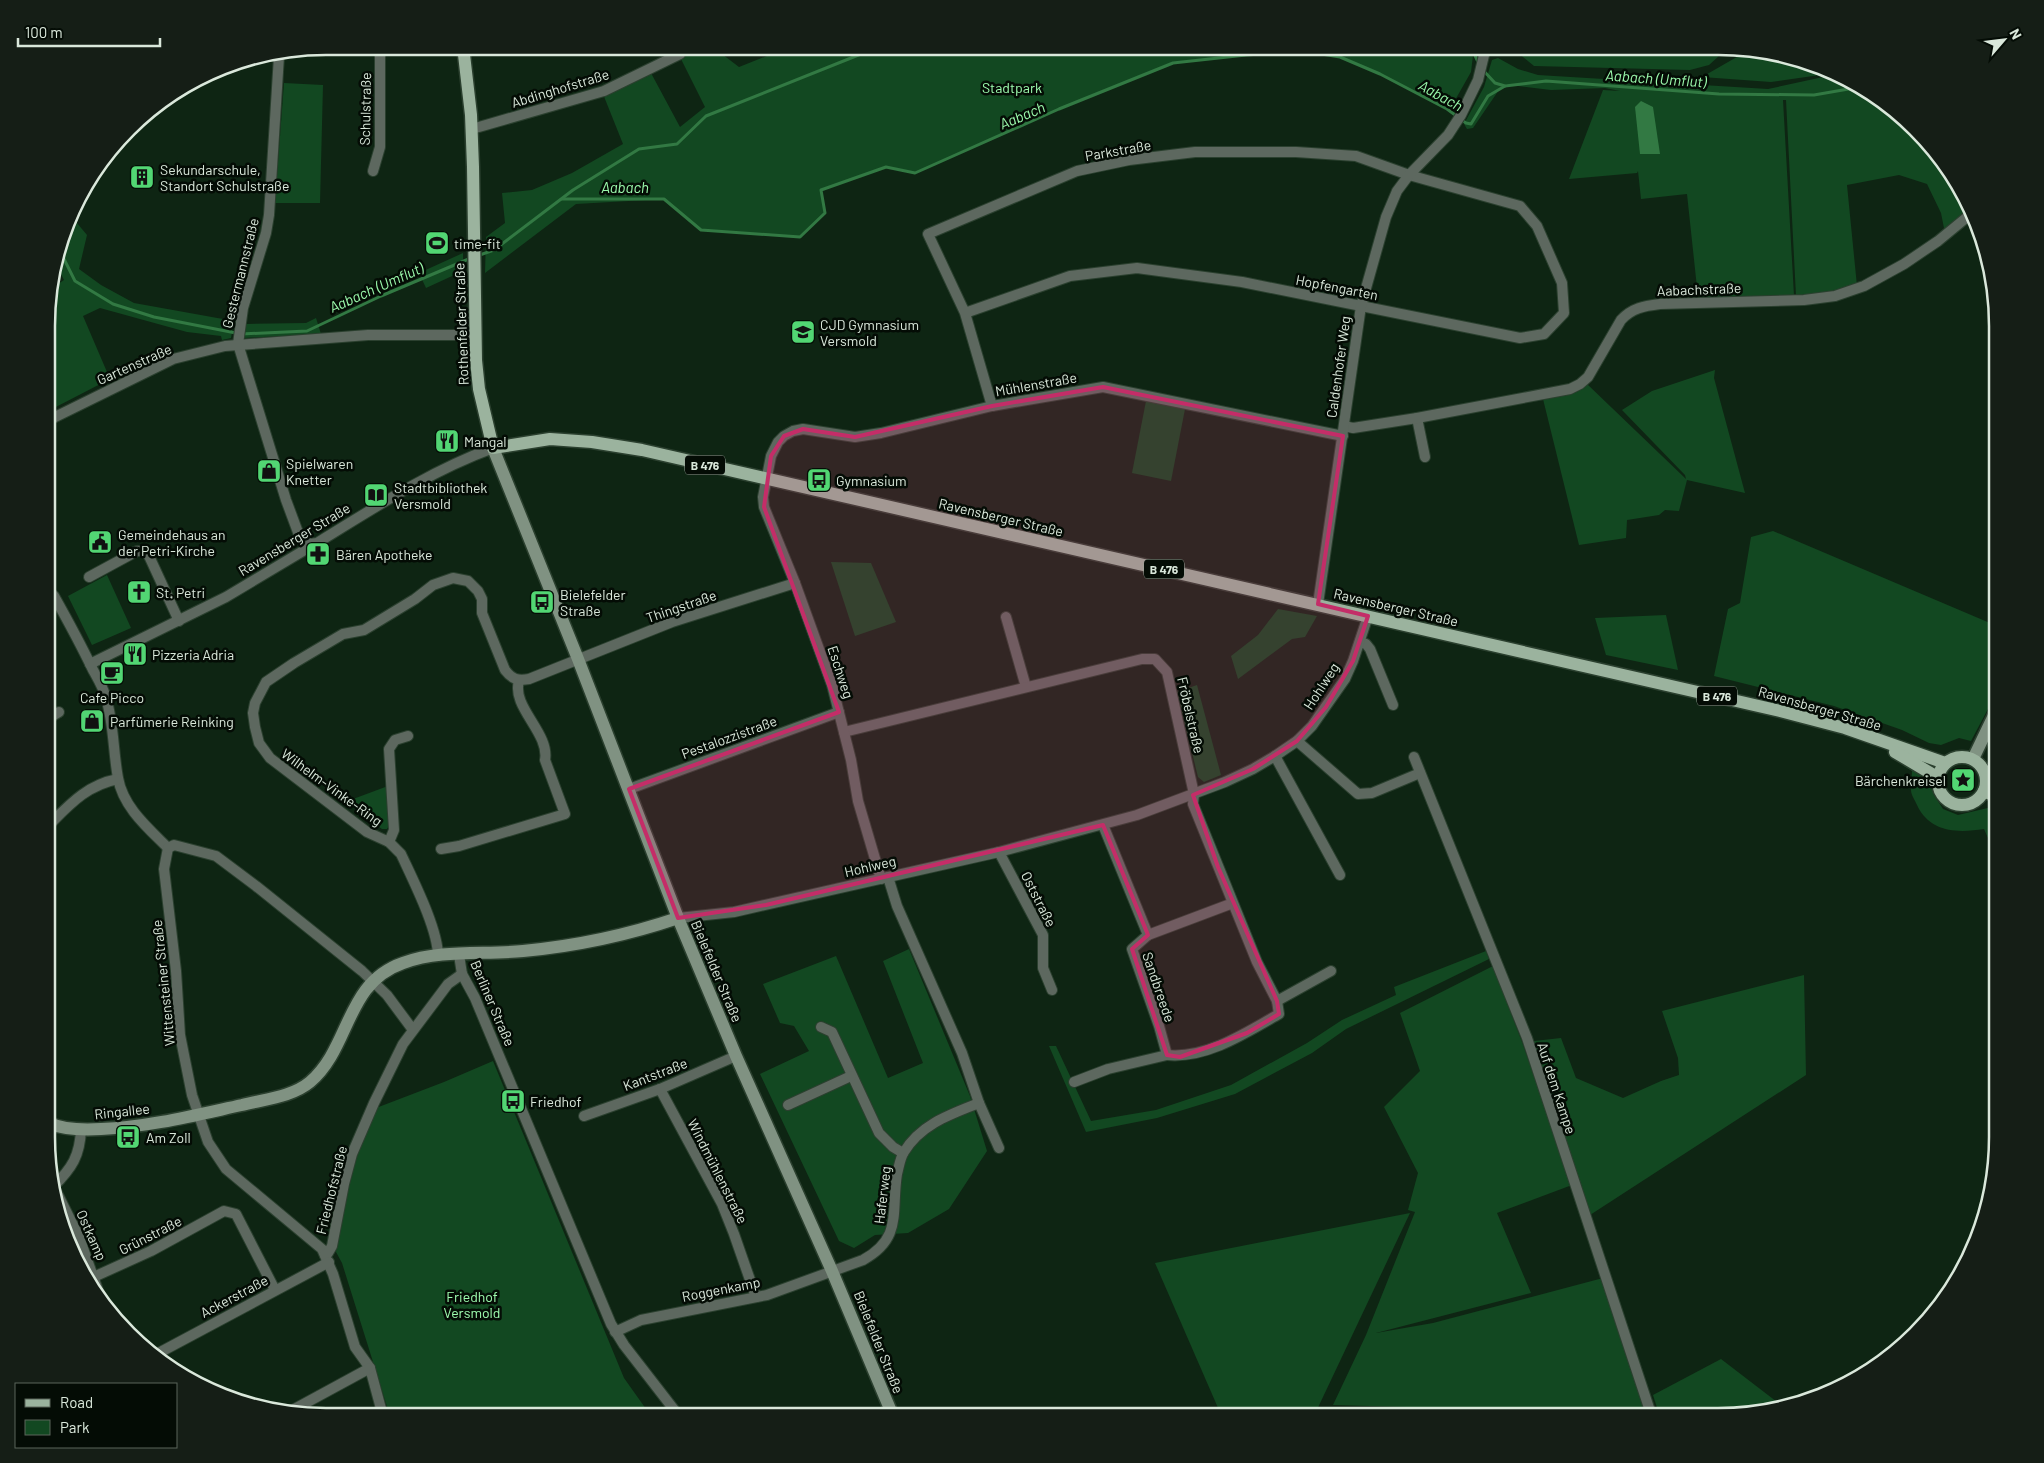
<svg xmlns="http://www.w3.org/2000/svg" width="2044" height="1463" font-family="Barlow,sans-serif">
<rect width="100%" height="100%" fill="#0e2513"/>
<g fill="#124821">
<polygon points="792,46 1474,47 1471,72 1450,109 1380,74 1340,57 1303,51 1173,63 1059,109 915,173 886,167 821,190 825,213 800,237 701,230 664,199 576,204 485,273 486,237 505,223 502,193 532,190 572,173 623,144 603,94 651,73 680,127 705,107 680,57 714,48 739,67"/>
<polygon points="1511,47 1729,47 1709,65 1690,70 1534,66"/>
<polygon points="1749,50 1825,67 1834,73 1771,82 1702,77"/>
<polygon points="1498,58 1518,69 1538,75 1768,89 1837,74 1889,104 1929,142 1969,202 1971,210 1945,233 1941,213 1927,184 1899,175 1847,185 1857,286 1826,294 1796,296 1786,100 1783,100 1794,296 1698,297 1687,194 1641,199 1638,171 1637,173 1569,179 1603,90 1620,91 1605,88 1551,90 1503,84 1473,128 1467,129 1464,124 1484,87 1492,60"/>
<polygon points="284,83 323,85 320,203 275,203"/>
<polygon points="71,216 87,235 79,269 101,285 134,303 234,321 231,338 222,340 221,336 187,332 100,308 83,316 110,379 50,410 49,406 49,290 64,280 56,264"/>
<polygon points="463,253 463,271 426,288 419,273"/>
<polygon points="316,318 321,334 243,338 246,324 306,323"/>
<polygon points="1715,370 1714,378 1745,493 1687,480 1679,511 1665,510 1659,515 1627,520 1626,538 1579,545 1543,399 1568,393 1587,384 1686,479 1685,475 1622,410 1652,391"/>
<polygon points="1146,401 1185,409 1171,481 1132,473"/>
<polygon points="1773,531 1997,626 1997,692 1971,741 1959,738 1941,745 1929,743 1902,730 1834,706 1714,676 1728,609 1740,603 1751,537"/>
<polygon points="831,562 871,563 896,622 855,636"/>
<polygon points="107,575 131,628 92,645 68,596"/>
<polygon points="1278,609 1317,616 1305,637 1292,639 1238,679 1231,656 1258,635"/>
<polygon points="1666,615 1678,670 1606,655 1595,618"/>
<polygon points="1197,685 1221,775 1204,782 1198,777 1177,692"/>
<path d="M 1904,762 L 1929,780 L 1934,795 L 1943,809 L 1958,815 L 1992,807 L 1997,809 L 1997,923 L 1995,924 L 1988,838 L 1984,829 C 1958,833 1930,833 1917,805 C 1915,800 1911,795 1911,790 C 1910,784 1912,777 1912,771 L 1904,766 Z"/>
<polygon points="388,786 390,824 387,829 382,829 345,802"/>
<polygon points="909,949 970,1096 987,1151 949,1209 908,1233 875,1235 854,1248 839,1241 760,1074 809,1051 794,1026 780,1023 763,984 836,956 888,1078 923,1063 883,961"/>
<polygon points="1486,951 1489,959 1346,1029 1312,1053 1235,1094 1157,1118 1086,1132 1049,1046 1056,1046 1091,1121 1156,1110 1231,1085 1307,1043 1342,1020 1396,995 1394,987"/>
<polygon points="1493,966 1522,1042 1572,1185 1497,1213 1531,1293 1376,1333 1433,1323 1603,1278 1648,1417 1443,1417 1442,1408 1333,1405 1366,1335 1415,1212 1408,1210 1418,1173 1384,1107 1420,1071 1400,1013"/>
<polygon points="1804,975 1806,1075 1590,1215 1531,1044 1534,1041 1561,1038 1576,1078 1623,1098 1661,1081 1679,1075 1678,1058 1662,1011"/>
<polygon points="493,1061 624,1378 651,1416 390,1416 342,1263 336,1252 337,1240 352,1168 376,1108 444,1082"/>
<polygon points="1410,1213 1314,1416 1222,1417 1155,1263"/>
<polygon points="1721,1359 1785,1408 1719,1417 1660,1417 1653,1395"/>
</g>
<polygon fill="#327943" points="1641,101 1653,107 1660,154 1640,154 1635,107"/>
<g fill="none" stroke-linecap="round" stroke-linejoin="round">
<g stroke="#327943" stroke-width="3">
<path d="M 994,47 C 1003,53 1012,52 1022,47"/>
<polyline points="1471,47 1479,64"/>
<polyline points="1482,69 1495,83 1505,86 1546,81 1719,94 1814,95 1860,87"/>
<polyline points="562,199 664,199 701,230 800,237 825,213 821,190 886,167 915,173 1059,109 1173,63 1246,55 1303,51 1340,57 1380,74 1447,109 1466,123 1471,124 1488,96 1505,86"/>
<polyline points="60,251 75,281 113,304 154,317 241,334 307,331 381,296 471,258"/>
<polyline points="477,256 494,250 573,190 639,149 677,144 706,116 881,46"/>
</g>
<defs>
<g id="street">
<polyline points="279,56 269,215 266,233 243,308 238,344 286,500 299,535 309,544"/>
<polyline points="472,129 604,91 680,54"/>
<polyline points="373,171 380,147 380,46"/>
<polyline points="965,313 928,234 1077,171 1129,160 1195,152 1296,152 1356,156 1409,175 1520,206 1537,226 1562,283 1564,313 1544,334 1520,338 1242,282 1137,268 1070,276 965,313 992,406"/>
<polyline points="1417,418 1425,457"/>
<polyline points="49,420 173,359 225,346 368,335 475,335"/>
<path d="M 1344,426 L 1353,428 L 1417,418 L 1570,389 L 1580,384 L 1588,377 L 1621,320 C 1632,308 1644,306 1660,304 L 1804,300 L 1835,296 L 1864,286 L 1904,264 L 1938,241 L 1972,213"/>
<polyline points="89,577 137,551 144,551 149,556 179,621"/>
<path d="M 49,591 L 54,596 C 68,621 81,645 93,670 C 98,679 104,689 106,698 C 114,724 113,751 118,778 C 123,807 148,828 168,848"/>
<polyline points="1318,604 1361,306 1386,217 1397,191 1409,175 1448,135 1461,115 1478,80 1486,47"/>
<polyline points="1006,617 1026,687"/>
<polyline points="1360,642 1366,644 1370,649 1393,705"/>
<path d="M 90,664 L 226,597 L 303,551 L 309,544 L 317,543 C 374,508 430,471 493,448"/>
<polyline points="49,718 59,712"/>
<path d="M 844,732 L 1142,659 L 1155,659 L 1167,672 L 1194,794 L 1193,804 L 1257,962 L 1277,1001 L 1279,1014 C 1246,1033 1206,1059 1167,1055 L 1159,1026 L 1132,949 L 1148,935 L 1233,903"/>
<polyline points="1297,741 1358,794 1372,793 1420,773"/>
<polyline points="1275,756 1340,875"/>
<polyline points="1414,757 1527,1038 1652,1417"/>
<polyline points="629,789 839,712"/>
<path d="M 49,825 C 70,804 87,785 118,779"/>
<polyline points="1103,825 1148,935"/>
<polyline points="389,842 394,830 389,749 395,740 408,736"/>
<polyline points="168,848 164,869 176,971 180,1035 192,1095 208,1142 226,1169 322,1249 333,1274 355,1347 370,1368 383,1416"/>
<polyline points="168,848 174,845 216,856 256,886 362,971 387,995 413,1030"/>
<path d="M 441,849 L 459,846 L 565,814 L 545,760 C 550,733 511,707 519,681"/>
<polyline points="999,852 1043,935 1043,968 1052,990"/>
<polyline points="888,877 897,906 962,1053 979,1103 999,1148"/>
<polyline points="881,879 858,801 851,760 832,685 795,583 764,507 763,497 771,456 778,442 784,436 793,431 803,429 855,437 881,433 992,406 1103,387 1343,436"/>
<polyline points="678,918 734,912 999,852 1137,815 1225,782 1253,769 1275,756 1297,741 1312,726 1345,679 1353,661 1368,616"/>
<polyline points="459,955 462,974 475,998 611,1324 624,1345 679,1416"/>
<path d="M 438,956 C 438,929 413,880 401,854 L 389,842 L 367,832 L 270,758 L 259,743 L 255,727 L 253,713 L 255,703 L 266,682 L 294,663 L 343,634 L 364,630 L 415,599 L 433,585 L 453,578 L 468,581 L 478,591 L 482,599 L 482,613 L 505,670 C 512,679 517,681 529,679 L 672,622 L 795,583"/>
<polyline points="1277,1001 1331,971"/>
<polyline points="821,1027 832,1032 879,1133 893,1147 903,1153"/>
<polyline points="1074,1082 1108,1069 1167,1055"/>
<polyline points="660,1089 722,1204 734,1234 756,1297"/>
<polyline points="788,1105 851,1076"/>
<polyline points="584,1116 660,1089 736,1056"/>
<path d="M 53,1187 C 72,1168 80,1156 81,1129"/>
<polyline points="54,1187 79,1237 100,1296"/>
<polyline points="325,1255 328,1253 332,1246 344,1184 352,1154 374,1103 403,1044 448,984 462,974"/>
<polyline points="87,1280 151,1251 224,1211 236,1214 275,1290"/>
<path d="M 615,1332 L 641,1320 L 767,1295 L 863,1260 C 903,1238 891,1212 897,1174 C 899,1167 900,1158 904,1152 C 921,1124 951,1114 979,1103"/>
<polyline points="153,1356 329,1262"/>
<polyline points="289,1412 370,1368"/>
</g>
<g id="secondary">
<polyline points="493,448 578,659 678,918 736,1056 832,1271 893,1416"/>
<polyline points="1973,759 1997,709"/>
<path d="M 49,1123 C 64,1130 84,1130 101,1129 C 149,1127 196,1115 242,1105 C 265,1099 292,1097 310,1082 C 351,1047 345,983 403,963 C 441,949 484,955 523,951 C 576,946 628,935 678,918"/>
</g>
<g id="primary">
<polyline points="463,46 471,115 473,167 476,360 479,389 493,448 550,439 592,442 642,450 1780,711 1845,728 1945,763"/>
<polyline points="1895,752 1937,777"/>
<circle cx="1962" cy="781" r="24"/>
<polyline points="1984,791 1997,797"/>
</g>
</defs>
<use href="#street" stroke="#2b402f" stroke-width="12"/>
<use href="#secondary" stroke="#2b402f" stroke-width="15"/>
<use href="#primary" stroke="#2b402f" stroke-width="15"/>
<use href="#street" stroke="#5d685f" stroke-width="10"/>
<use href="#secondary" stroke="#809282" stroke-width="12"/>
<use href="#primary" stroke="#9bb39e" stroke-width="12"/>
</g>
<path fill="#c42d68" fill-opacity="0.2" stroke="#c42d68" stroke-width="4" stroke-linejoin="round" d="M 1103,387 L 1343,436 L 1318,604 L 1368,616 L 1353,661 L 1326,707 L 1297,741 L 1253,769 L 1193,795 L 1218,867 L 1277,1001 L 1279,1014 L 1247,1033 L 1180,1057 L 1167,1055 L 1132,949 L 1148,935 L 1103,825 L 766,905 L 678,918 L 629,789 L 839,712 L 764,507 L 771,456 L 784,436 L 803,429 L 855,437 L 992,406 Z"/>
<defs>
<symbol id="building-square" viewBox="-11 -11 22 22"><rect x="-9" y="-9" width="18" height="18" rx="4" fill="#52d673" stroke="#040c05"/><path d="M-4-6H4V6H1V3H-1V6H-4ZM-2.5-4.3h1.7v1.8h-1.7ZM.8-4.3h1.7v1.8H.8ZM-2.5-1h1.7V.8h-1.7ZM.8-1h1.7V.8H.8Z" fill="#111"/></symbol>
<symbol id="stadium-square" viewBox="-11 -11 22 22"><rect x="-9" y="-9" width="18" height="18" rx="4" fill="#52d673" stroke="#040c05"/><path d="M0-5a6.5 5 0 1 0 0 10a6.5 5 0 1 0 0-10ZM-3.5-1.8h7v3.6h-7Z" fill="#111"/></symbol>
<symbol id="school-square" viewBox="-11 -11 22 22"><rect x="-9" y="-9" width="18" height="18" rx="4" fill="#52d673" stroke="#040c05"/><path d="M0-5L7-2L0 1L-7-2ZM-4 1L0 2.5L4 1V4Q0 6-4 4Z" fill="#111"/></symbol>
<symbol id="restaurant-square" viewBox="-11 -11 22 22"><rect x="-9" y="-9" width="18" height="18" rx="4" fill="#52d673" stroke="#040c05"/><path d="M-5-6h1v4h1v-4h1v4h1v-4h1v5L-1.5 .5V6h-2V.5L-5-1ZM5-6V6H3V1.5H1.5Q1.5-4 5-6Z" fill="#111"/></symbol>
<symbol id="shop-square" viewBox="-11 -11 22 22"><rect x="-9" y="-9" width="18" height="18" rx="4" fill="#52d673" stroke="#040c05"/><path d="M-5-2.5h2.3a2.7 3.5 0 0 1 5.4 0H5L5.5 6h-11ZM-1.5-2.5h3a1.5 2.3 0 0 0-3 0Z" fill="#111"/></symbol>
<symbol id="bus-square" viewBox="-11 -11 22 22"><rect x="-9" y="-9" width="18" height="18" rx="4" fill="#52d673" stroke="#040c05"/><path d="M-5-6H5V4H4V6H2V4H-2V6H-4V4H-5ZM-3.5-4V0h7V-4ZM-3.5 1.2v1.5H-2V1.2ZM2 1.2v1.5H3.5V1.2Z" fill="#111"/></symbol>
<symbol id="library-square" viewBox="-11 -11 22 22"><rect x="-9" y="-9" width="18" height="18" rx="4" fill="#52d673" stroke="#040c05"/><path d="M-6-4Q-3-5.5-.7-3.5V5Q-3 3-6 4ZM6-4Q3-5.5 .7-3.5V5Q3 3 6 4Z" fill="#111"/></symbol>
<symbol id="civic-square" viewBox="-11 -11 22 22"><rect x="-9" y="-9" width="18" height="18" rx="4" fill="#52d673" stroke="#040c05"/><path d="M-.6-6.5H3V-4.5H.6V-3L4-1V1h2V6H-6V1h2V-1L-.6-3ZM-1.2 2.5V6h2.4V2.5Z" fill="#111"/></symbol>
<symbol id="pharmacy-square" viewBox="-11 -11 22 22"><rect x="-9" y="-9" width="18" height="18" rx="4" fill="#52d673" stroke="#040c05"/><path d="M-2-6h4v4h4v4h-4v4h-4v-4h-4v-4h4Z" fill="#111"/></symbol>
<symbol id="church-square" viewBox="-11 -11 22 22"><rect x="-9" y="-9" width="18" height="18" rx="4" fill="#52d673" stroke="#040c05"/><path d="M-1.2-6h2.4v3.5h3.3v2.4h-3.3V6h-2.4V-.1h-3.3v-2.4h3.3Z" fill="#111"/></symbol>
<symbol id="cafe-square" viewBox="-11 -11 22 22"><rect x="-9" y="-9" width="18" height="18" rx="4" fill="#52d673" stroke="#040c05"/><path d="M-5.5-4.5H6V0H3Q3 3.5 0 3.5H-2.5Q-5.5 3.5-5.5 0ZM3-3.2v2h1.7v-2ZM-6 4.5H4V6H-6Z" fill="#111"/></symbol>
<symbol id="sight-square" viewBox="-11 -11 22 22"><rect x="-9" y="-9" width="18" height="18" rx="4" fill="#52d673" stroke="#040c05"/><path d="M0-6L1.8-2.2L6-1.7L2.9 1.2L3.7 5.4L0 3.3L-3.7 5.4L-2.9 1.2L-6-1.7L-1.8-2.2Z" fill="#111"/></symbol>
</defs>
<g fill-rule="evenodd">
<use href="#building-square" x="128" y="163" width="28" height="28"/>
<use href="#stadium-square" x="423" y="229" width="28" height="28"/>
<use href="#school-square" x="789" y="318" width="28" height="28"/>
<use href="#restaurant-square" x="433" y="427" width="28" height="28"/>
<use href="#shop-square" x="255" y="457" width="28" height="28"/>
<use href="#bus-square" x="805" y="466" width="28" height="28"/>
<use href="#library-square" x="362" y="481" width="28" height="28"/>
<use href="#civic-square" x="86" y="528" width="28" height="28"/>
<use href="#pharmacy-square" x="304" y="540" width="28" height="28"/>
<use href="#church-square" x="125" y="578" width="28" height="28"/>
<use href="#bus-square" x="528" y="588" width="28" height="28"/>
<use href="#restaurant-square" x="121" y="640" width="28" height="28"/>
<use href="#cafe-square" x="98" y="659" width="28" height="28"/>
<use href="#shop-square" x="78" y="707" width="28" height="28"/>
<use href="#sight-square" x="1949" y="766" width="28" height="28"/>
<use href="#bus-square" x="499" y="1087" width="28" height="28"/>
<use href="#bus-square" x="114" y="1123" width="28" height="28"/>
</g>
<g text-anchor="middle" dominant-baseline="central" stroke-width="5" stroke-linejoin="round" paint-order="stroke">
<g fill="#040c05" stroke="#9aa69b" stroke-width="1">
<rect x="685" y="455.5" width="40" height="19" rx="4"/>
<rect x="1144" y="559.5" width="40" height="19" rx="4"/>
<rect x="1697" y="686.5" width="40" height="19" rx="4"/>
</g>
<g font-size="12" font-weight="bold" fill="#dae8db">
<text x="705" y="465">B 476</text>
<text x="1164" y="569">B 476</text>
<text x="1717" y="696">B 476</text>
</g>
<g font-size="14" fill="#9ffeb0" stroke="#040c05">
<text x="1012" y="87">Stadtpark</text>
<text x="472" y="1296">Friedhof<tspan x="472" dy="16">Versmold</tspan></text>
</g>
<g font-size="14" fill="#dae8db" stroke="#040c05">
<text transform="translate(560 88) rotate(-17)">Abdinghofstraße</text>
<text transform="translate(365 109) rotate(-89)">Schulstraße</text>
<text transform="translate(1118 150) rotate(-10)">Parkstraße</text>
<text transform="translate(240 273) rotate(-76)">Gestermannstraße</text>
<text transform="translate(1337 287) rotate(11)">Hopfengarten</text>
<text transform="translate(1699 289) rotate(-2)">Aabachstraße</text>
<text transform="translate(461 324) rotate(-92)">Rothenfelder Straße</text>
<text transform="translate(134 364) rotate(-24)">Gartenstraße</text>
<text transform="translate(1338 367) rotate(-82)">Caldenhofer Weg</text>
<text transform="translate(1036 384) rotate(-10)">Mühlenstraße</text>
<text transform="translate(1001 517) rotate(13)">Ravensberger Straße</text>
<text transform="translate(294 539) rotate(-31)">Ravensberger Straße</text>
<text transform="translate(681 606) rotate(-19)">Thingstraße</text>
<text transform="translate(1396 607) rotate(13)">Ravensberger Straße</text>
<text transform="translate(841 672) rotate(72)">Eschweg</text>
<text transform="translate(1321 686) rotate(-57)">Hohlweg</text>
<text transform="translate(1820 708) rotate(16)">Ravensberger Straße</text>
<text transform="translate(1191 715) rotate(77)">Fröbelstraße</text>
<text transform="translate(729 737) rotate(-20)">Pestalozzistraße</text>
<text transform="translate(332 787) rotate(36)">Wilhelm-Vinke-Ring</text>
<text transform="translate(870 866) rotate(-13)">Hohlweg</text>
<text transform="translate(1039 899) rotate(63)">Oststraße</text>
<text transform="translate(717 971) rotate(67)">Bielefelder Straße</text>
<text transform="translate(163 983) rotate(-96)">Wittensteiner Straße</text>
<text transform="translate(1159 987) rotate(71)">Sandbreede</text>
<text transform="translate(493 1003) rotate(67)">Berliner Straße</text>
<text transform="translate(655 1074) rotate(-21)">Kantstraße</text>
<text transform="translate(1557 1088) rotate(72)">Auf dem Kampe</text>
<text transform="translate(122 1111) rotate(-6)">Ringallee</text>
<text transform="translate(718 1171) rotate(63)">Windmühlenstraße</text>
<text transform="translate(331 1190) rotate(-76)">Friedhofstraße</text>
<text transform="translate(882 1195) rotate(-83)">Haferweg</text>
<text transform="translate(92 1235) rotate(66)">Ostkamp</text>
<text transform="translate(150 1235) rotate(-27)">Grünstraße</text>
<text transform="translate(721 1289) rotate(-11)">Roggenkamp</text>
<text transform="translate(234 1296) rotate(-28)">Ackerstraße</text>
<text transform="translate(879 1342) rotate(68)">Bielefelder Straße</text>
</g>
<g font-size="14" fill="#dae8db" stroke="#040c05" text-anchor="start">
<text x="160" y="169">Sekundarschule,<tspan x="160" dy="16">Standort Schulstraße</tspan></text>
<text x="454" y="243">time-fit</text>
<text x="820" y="324">CJD Gymnasium<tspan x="820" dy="16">Versmold</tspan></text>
<text x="464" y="441">Mangal</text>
<text x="286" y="463">Spielwaren<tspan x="286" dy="16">Knetter</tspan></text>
<text x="836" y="480">Gymnasium</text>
<text x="394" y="487">Stadtbibliothek<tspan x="394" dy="16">Versmold</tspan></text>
<text x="118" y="534">Gemeindehaus an<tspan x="118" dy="16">der Petri-Kirche</tspan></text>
<text x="336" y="554">Bären Apotheke</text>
<text x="156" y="592">St. Petri</text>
<text x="560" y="594">Bielefelder<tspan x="560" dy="16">Straße</tspan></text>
<text x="152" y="654">Pizzeria Adria</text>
<text x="112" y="697" text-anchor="middle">Cafe Picco</text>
<text x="110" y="721">Parfümerie Reinking</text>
<text x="1946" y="780" text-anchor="end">Bärchenkreisel</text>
<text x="530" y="1101">Friedhof</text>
<text x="146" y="1137">Am Zoll</text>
</g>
<g font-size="15" font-style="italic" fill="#9bfaac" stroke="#040c05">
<text transform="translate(1656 78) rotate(4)">Aabach (Umflut)</text>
<text transform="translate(1441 95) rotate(29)">Aabach</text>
<text transform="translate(1022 115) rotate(-23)">Aabach</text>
<text x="625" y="187">Aabach</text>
<text transform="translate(376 287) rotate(-24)">Aabach (Umflut)</text>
</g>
</g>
<path d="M0 0H2044V1463H0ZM326 55H1718A271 271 0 0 1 1989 326V1137A271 271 0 0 1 1718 1408H326A271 271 0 0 1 55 1137V326A271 271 0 0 1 326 55Z" fill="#151e16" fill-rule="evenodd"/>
<path fill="none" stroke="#dae8db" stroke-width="2.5" d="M326 55H1718A271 271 0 0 1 1989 326V1137A271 271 0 0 1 1718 1408H326A271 271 0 0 1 55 1137V326A271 271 0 0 1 326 55Z"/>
<rect x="15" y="1383" width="162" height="65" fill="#040c05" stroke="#5a645b"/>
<rect x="25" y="1399" width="25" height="8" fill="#9bb39e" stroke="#5a645b"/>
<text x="60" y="1408" font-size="15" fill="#dae8db">Road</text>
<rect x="25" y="1420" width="25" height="15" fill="#124821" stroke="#5a645b"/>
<text x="60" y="1433" font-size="15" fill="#dae8db">Park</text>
<g transform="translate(2004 40) rotate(62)" stroke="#040c05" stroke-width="4" paint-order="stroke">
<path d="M0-4L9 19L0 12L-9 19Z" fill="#dae8db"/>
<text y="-8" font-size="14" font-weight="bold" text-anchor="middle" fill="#dae8db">N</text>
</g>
<path d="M18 38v8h142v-8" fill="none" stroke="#dae8db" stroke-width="2.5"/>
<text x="25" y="38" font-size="15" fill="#dae8db" stroke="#040c05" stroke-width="4" paint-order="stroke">100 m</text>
</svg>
